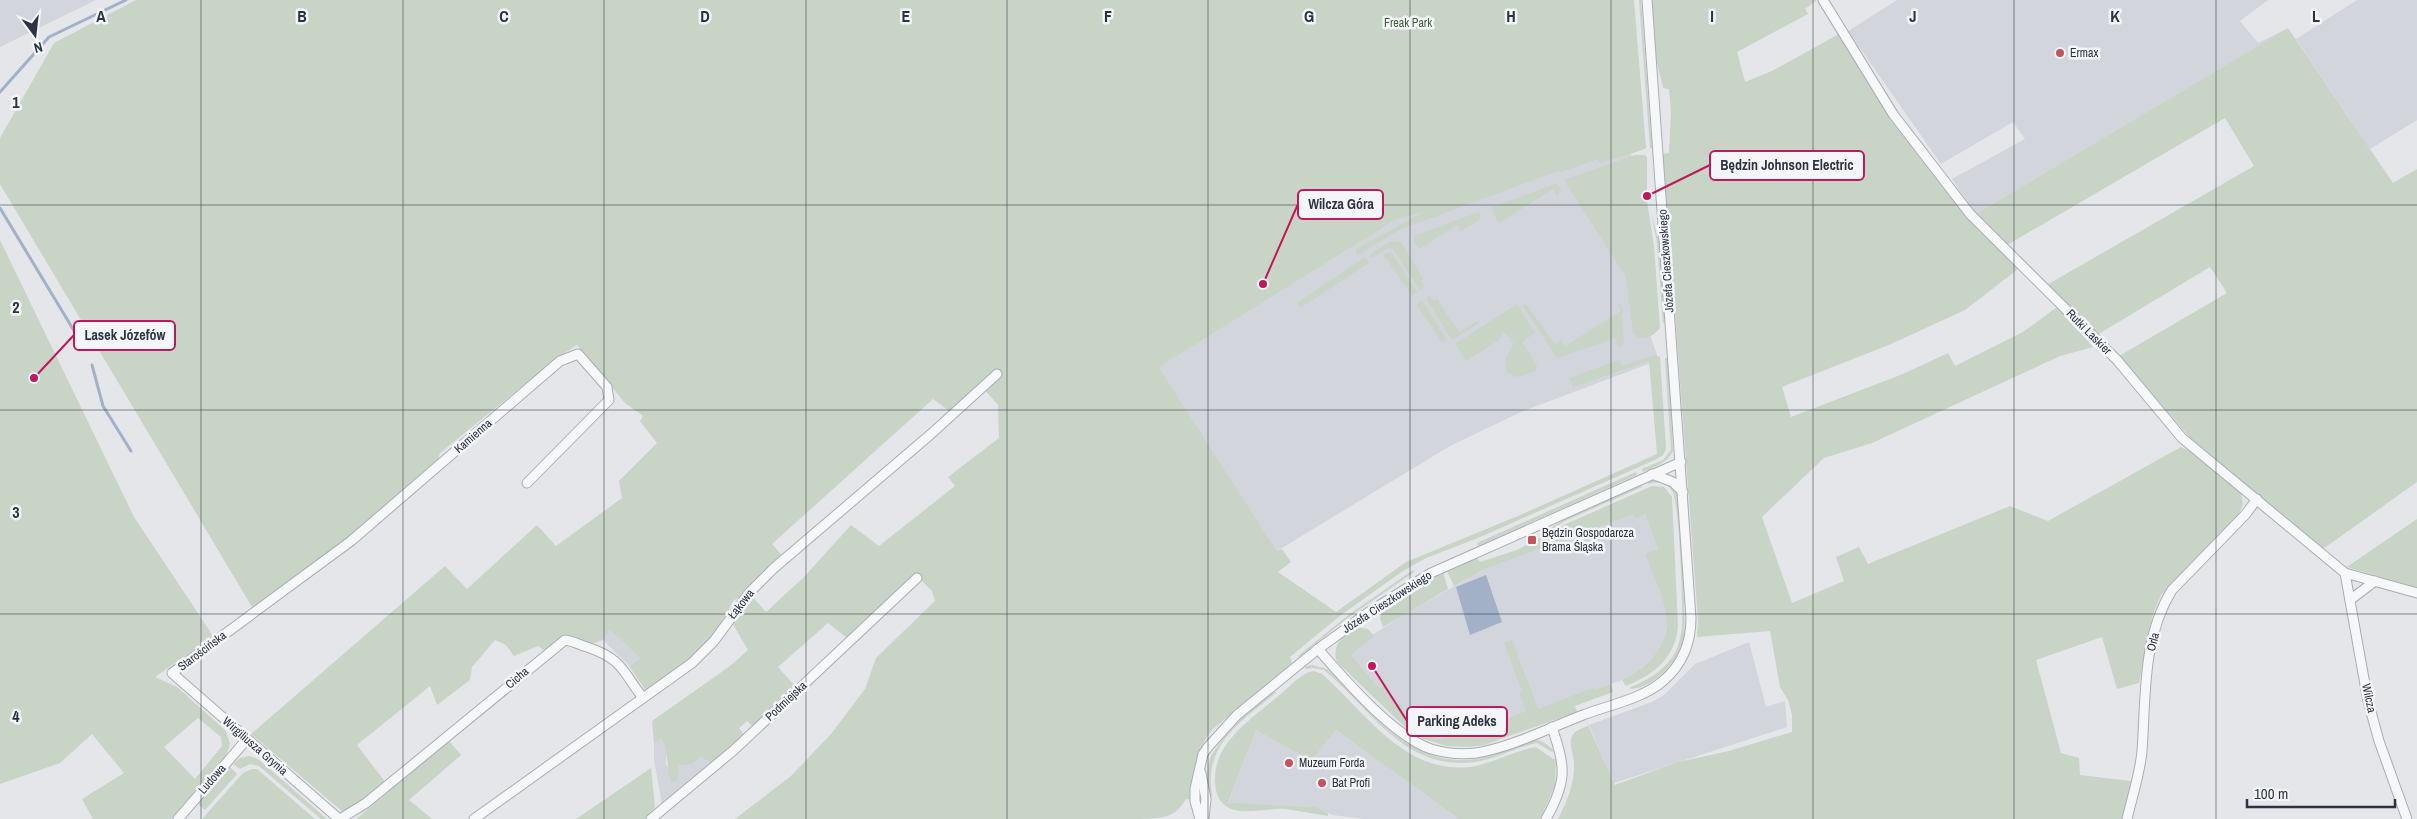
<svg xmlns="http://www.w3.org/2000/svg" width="2417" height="819" font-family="'Archivo Narrow',sans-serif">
<rect width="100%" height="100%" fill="#e4e6ea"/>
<g fill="#d2d5dc">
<polygon points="0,0 96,0 0,47"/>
<polygon points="1897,0 2268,0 2240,21 2258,43 2288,28 1976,214 1952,179 2025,139 2013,122 1941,164 1848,31"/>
<polygon points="2357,0 2417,0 2417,120 2370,149 2296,39"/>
<polygon points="1627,140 1632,157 1645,321 1659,360 1523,411 1450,446 1277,551 1159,367 1397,219"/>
<polygon points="1634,513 1645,514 1658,549 1646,554 1666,607 1667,619 1664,643 1657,654 1630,677 1458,740 1439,739 1425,734 1407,720 1347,651 1405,614 1485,569"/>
<polygon points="610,630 640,658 629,666 603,640"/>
<polygon points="1749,642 1766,707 1785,701 1787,727 1614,783 1589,725 1652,702 1664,695 1695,664"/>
<polygon points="1256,730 1311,761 1336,730 1459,819 1365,819 1332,815 1316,807 1228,804"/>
<polygon points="662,738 666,745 666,765 678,779 679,764 700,757 712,763 664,804 662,804 654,760 654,743"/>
</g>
<g fill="#c8d4c5" fill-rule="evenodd">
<path d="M 136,0 L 1634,0 L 1646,148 C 1640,152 1610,159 1600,163 L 1598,159 L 1561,172 L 1558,171 L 1399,230 L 1358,255 L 1355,250 L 1425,211 L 1397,219 L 1159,367 L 1277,551 L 1282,549 L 1291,562 L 1278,572 L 1336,612 L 1406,562 L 1518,516 L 1657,454 L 1649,361 L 1573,387 L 1569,378 L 1619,360 L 1622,366 L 1654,355 L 1660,357 L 1666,449 L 1663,455 L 1657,459 L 1478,538 L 1426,558 L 1403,571 L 1341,615 L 1290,657 L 1292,663 L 1213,729 C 1195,750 1194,773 1191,800 L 1186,799 C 1175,819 1161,818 1140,819 L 735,819 L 791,776 L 831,734 L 865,689 L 876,658 L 935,601 L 932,591 L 916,575 L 847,638 L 828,623 L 778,667 L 795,686 L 795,689 L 754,728 L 747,721 L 739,728 L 745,736 L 712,763 L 700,757 L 692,764 L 679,765 L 678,779 L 671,783 C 667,769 668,750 662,738 L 654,743 L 652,721 L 730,666 L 748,650 L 731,621 L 752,596 L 766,612 L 805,576 L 851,525 L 879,546 L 955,486 L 948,477 L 999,438 L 998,405 L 982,387 L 952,413 L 933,399 L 772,544 L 781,554 L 743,597 L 734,600 L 713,637 L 704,648 L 646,691 L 629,666 L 640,658 L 610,630 L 603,640 L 588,645 L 575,637 L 565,635 L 545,651 L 538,646 L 514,656 L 506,645 L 495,640 L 472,667 L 470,680 L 437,705 L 430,686 L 357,745 L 386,783 L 365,801 L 343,812 L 251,734 L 445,566 L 467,589 L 537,525 L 556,546 L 622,498 L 619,481 L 657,443 L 640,421 L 643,416 L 625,403 L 577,345 L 557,358 L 440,453 L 438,459 L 333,550 L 252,607 L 0,184 L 0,138 L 54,43 Z"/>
<polygon points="1639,0 1641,0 1652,148 1650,148"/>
<path d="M 1652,0 L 1817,0 L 1805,9 L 1808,14 L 1737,52 L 1745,82 L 1772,71 L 1839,34 L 1890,119 L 1954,201 L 2018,269 L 1965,310 L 1891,344 L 1782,387 L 1791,417 L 1903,374 L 1948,353 L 1955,366 L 2023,332 L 2057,307 L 2093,347 L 2060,356 L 1872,443 L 1824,458 L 1762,517 L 1792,603 L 1844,581 L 1836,557 L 1859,547 L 1868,564 L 2010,506 L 2048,521 L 2181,447 L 2194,453 L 2241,493 L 2243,504 L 2238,516 L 2161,595 L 2153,614 L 2139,683 L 2117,689 L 2102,637 L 2036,660 L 2061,753 L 2079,758 L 2080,775 L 2131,781 L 2123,819 L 1558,819 C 1567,801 1575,783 1574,763 C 1574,754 1568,745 1572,736 C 1575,730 1583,728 1588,726 L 1586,720 L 1615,785 L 1678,762 L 1729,751 L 1792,732 L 1792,715 L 1788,700 L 1780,687 L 1770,631 L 1697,637 L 1698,620 L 1663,154 L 1669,153 L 1671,112 L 1669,89 L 1663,88 L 1656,58 Z"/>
<polygon points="2288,28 2393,183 2417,169 2417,482 2323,549 2200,449 2119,356 2227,293 2210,267 2097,335 2045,286 2254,166 2225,118 2007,245 1976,214"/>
<path d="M 1635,155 L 1644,155 L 1647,157 L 1647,201 L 1654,246 L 1660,328 C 1654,335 1648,339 1639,338 L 1633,333 L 1626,277 L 1564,180 Z"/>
<polygon points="1557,183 1561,191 1557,196 1553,189 1499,223 1492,211 1493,207"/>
<polygon points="1479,212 1481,219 1461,231 1457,225 1419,249 1413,239 1416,235"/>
<polygon points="1651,214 1660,244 1665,318 1663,324 1657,242"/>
<path d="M 0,240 L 134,517 L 213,636 L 155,677 L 177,687 L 226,731 L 230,744 L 226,755 L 171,819 L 93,819 L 82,799 L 124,773 L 92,734 L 60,763 L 0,784 ZM 198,718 L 221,737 L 222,746 L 195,779 L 164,747 Z"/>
<polygon points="1391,241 1401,242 1423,278 1421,281 1425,287 1420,290 1393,249 1388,248 1372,258 1369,255"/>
<polygon points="1391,252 1417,292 1412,296 1384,255"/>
<polygon points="1365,257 1369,263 1300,308 1297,303"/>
<polygon points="1429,295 1434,301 1437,299 1459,332 1478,321 1480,322 1452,340 1426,298"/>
<polygon points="1422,300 1446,339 1442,342 1418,307 1417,303"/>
<polygon points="1517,304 1535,333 1522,342 1537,365 1536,371 1517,377 1507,373 1505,360 1514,343 1509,341 1511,339 1504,332 1499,340 1466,361 1455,344"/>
<polygon points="1526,304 1555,344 1561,340 1565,346 1621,311 1618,304 1620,304 1622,308 1624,343 1619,348 1615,338 1557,358 1523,306"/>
<path d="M 1665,358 L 1668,358 L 1673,451 C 1667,463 1655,467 1643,472 L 1642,469 L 1663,460 L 1671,450 Z"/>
<polygon points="1636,472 1637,475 1478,546 1477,543"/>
<path d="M 1654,480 C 1667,482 1675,485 1678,498 C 1681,533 1684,568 1684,603 C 1684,615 1686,629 1683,641 C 1677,663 1655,686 1632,689 L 1629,688 C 1649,679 1665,671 1676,651 C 1679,644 1681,636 1682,628 C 1683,609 1680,503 1672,491 C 1667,482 1657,481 1648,484 L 1647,482 Z"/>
<polygon points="1642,484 1642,487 1565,521 1546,533 1544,532 1566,518"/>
<path d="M 1652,486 L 1664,487 L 1672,497 L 1678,626 C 1675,659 1654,674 1626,686 L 1622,680 C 1632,676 1640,669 1648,662 C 1684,631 1659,591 1645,554 L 1658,549 L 1645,514 L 1635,518 L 1633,514 L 1485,569 L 1454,586 L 1447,571 L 1477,558 L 1480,562 L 1517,550 L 1566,524 Z"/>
<polygon points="2417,519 2417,588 2347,567"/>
<polygon points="1413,570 1414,572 1349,617 1299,657 1298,656 1347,616"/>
<polygon points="1443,573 1448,589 1383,627 1380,618 1383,607"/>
<path d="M 1357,627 L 1368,629 L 1374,636 L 1351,655 L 1380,689 L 1386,684 L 1394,705 L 1401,703 L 1407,721 L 1425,734 L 1439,739 L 1476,731 L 1526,711 L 1519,692 L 1522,691 L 1504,643 L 1512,640 L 1538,709 L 1593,688 L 1594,690 L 1611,684 L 1613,692 L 1575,706 L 1577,712 L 1484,745 L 1469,747 L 1447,746 L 1423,739 L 1405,727 L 1337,662 C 1331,645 1343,635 1357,627 Z"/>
<path d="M 1312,665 L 1327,669 C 1365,706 1401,757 1458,760 C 1478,761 1495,754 1513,747 C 1520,745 1528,741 1535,740 C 1543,740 1549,746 1554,751 L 1552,752 L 1537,743 C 1516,747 1496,759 1475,762 C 1403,771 1372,709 1324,670 L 1312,668 L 1306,669 L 1305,667 Z"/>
<path d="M 1314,671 L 1322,674 C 1365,712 1404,774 1469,767 C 1493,764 1513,751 1536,747 L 1553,759 L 1556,759 L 1555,786 L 1540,819 L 1459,819 L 1336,730 L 1311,761 L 1256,730 L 1228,803 L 1316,807 L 1328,813 L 1328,816 C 1314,814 1300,811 1286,809 C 1269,807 1241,817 1226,806 C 1217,800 1215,789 1215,779 C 1215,742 1251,719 1277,697 C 1288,689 1300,673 1314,671 Z"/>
<path d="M 1277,692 C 1242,721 1203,744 1212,795 L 1210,797 C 1208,784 1206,771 1210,759 C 1216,743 1261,694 1277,692 Z"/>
<polygon points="449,741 461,755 409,800 432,819 356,819"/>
<polygon points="249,756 258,759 327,819 321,819 259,766 250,764 240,769 233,764 240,758"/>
<polygon points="230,767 237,774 205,810 198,804"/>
<polygon points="651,768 655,807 646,819 576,819"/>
<polygon points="252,769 257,769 315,819 202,819 243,773"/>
</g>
<polygon fill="#a2b1c7" points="1486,575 1502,622 1470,635 1456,587"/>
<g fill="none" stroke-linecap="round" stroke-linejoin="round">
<g stroke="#a2b1c7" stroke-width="3">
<polyline points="0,92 49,37 126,0"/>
<polyline points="0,208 85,349"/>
<polyline points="92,365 103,406 131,451"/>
</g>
<defs>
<g id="street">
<polyline points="1823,0 1893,114 1970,214 2117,360 2182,438 2345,573 2417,593"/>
<polyline points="1652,474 1673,482 1683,492"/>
<polyline points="2345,573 2368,701 2379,741 2407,819"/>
<polyline points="2350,600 2375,581"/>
<path d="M 1318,649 C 1344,679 1393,736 1431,749 C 1445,753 1460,755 1476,753 C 1512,747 1549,728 1583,715 C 1609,705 1642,699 1663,681 C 1683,664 1691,643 1691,618 L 1647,0"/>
<polyline points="1201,773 1206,799 1204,819"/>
<polyline points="178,819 247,739"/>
<polyline points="339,819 172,673 351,541 560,361 578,354 607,387 609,400 527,483"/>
<path d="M 340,819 L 366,803 L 565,640 C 574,641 579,645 587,647 C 623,659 622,671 643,698"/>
<polyline points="474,819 692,663 714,641 750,592 774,568 931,434 997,374"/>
<polyline points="651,819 734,750 917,578"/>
<polyline points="1200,819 1195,801 1195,789 1203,754 1208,747 1237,715 1318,649 1369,612 1431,573 1681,462"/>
<path d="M 1546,819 C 1568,780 1565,767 1552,727"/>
<path d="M 2127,819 C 2132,797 2140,774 2142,751 C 2146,697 2142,638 2172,590 L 2245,515 L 2257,499"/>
</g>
</defs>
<use href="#street" stroke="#a9adb4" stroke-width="11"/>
<use href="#street" stroke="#f6f7f9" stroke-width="9"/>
</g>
<path fill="none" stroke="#2d3342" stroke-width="1" stroke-opacity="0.55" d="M 201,0 L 201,819M 403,0 L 403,819M 604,0 L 604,819M 806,0 L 806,819M 1007,0 L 1007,819M 1208,0 L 1208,819M 1410,0 L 1410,819M 1611,0 L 1611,819M 1813,0 L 1813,819M 2014,0 L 2014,819M 2216,0 L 2216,819M 0,205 L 2417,205M 0,410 L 2417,410M 0,614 L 2417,614"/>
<g fill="#c4545c" stroke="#f3f5f8" stroke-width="2">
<circle cx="2060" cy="53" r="5"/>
<rect x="1527" y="535" width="10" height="10" rx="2.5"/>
<circle cx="1289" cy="763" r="5"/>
<circle cx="1322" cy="783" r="5"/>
</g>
<g text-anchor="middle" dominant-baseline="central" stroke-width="5" stroke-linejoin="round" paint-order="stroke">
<g font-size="12" fill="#3f5c3b" stroke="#f3f5f8">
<text x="1408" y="23">Freak Park</text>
</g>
<g font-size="12" fill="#2d3342" stroke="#f3f5f8" text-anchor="start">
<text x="2070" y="53">Ermax</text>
<text x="1542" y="533">Będzin Gospodarcza<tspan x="1542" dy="14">Brama Śląska</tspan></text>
<text x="1299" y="763">Muzeum Forda</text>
<text x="1332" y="783">Bat Profi</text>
</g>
<g font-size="12" fill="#2d3342" stroke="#f3f5f8">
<text transform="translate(1666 261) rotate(-94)">Józefa Cieszkowskiego</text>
<text transform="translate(2089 332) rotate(45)">Rutki Laskier</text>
<text transform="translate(473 436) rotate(-41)">Kamienna</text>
<text transform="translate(1387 602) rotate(-33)">Józefa Cieszkowskiego</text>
<text transform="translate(741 604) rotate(-52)">Łąkowa</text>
<text transform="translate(2153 642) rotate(-75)">Orla</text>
<text transform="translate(202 651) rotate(-37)">Starościńska</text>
<text transform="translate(517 678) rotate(-40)">Cicha</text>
<text transform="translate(2369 698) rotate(78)">Wilcza</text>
<text transform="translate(786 701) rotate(-43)">Podmiejska</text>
<text transform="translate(255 746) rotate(41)">Wirgiliusza Grynia</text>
<text transform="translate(212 779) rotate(-49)">Ludowa</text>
</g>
</g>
<g font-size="16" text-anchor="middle" font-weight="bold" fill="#2d3342" stroke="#f3f5f8" stroke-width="5" stroke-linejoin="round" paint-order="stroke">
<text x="101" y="22">A</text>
<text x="302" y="22">B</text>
<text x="504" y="22">C</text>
<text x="705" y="22">D</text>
<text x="906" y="22">E</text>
<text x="1108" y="22">F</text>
<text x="1309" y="22">G</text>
<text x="1511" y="22">H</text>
<text x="1712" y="22">I</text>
<text x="1913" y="22">J</text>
<text x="2115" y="22">K</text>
<text x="2316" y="22">L</text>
<text x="16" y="108">1</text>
<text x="16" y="313">2</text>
<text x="16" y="518">3</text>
<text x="16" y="722">4</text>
</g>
<path fill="none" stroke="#c2185b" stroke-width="2" d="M1647 196L1710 165M1263 284L1298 204M34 378L74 335M1372 666L1407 721"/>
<g fill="#c2185b" stroke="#f3f5f8" stroke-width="2">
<circle cx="1647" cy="196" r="5"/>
<circle cx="1263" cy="284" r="5"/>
<circle cx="34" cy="378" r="5"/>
<circle cx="1372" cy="666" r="5"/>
</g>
<g fill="#f3f5f8" stroke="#c2185b" stroke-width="2">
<rect x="1710" y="151" width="154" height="29" rx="5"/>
<rect x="1298" y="190" width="85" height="29" rx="5"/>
<rect x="74" y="321" width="101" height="29" rx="5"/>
<rect x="1407" y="707" width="100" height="29" rx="5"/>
</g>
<g font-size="14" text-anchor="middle" font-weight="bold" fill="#2d3342">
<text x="1787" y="170">Będzin Johnson Electric</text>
<text x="1341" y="209">Wilcza Góra</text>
<text x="125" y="340">Lasek Józefów</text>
<text x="1457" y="726">Parking Adeks</text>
</g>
<g transform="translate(35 35) rotate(165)" stroke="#f3f5f8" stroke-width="4" paint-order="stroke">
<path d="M0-4L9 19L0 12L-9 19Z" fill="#2d3342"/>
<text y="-8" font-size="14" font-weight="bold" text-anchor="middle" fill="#2d3342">N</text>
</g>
<path d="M2247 799v8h148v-8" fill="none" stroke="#2d3342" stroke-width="2.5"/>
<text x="2254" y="799" font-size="15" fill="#2d3342" stroke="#f3f5f8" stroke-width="4" paint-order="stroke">100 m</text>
</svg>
